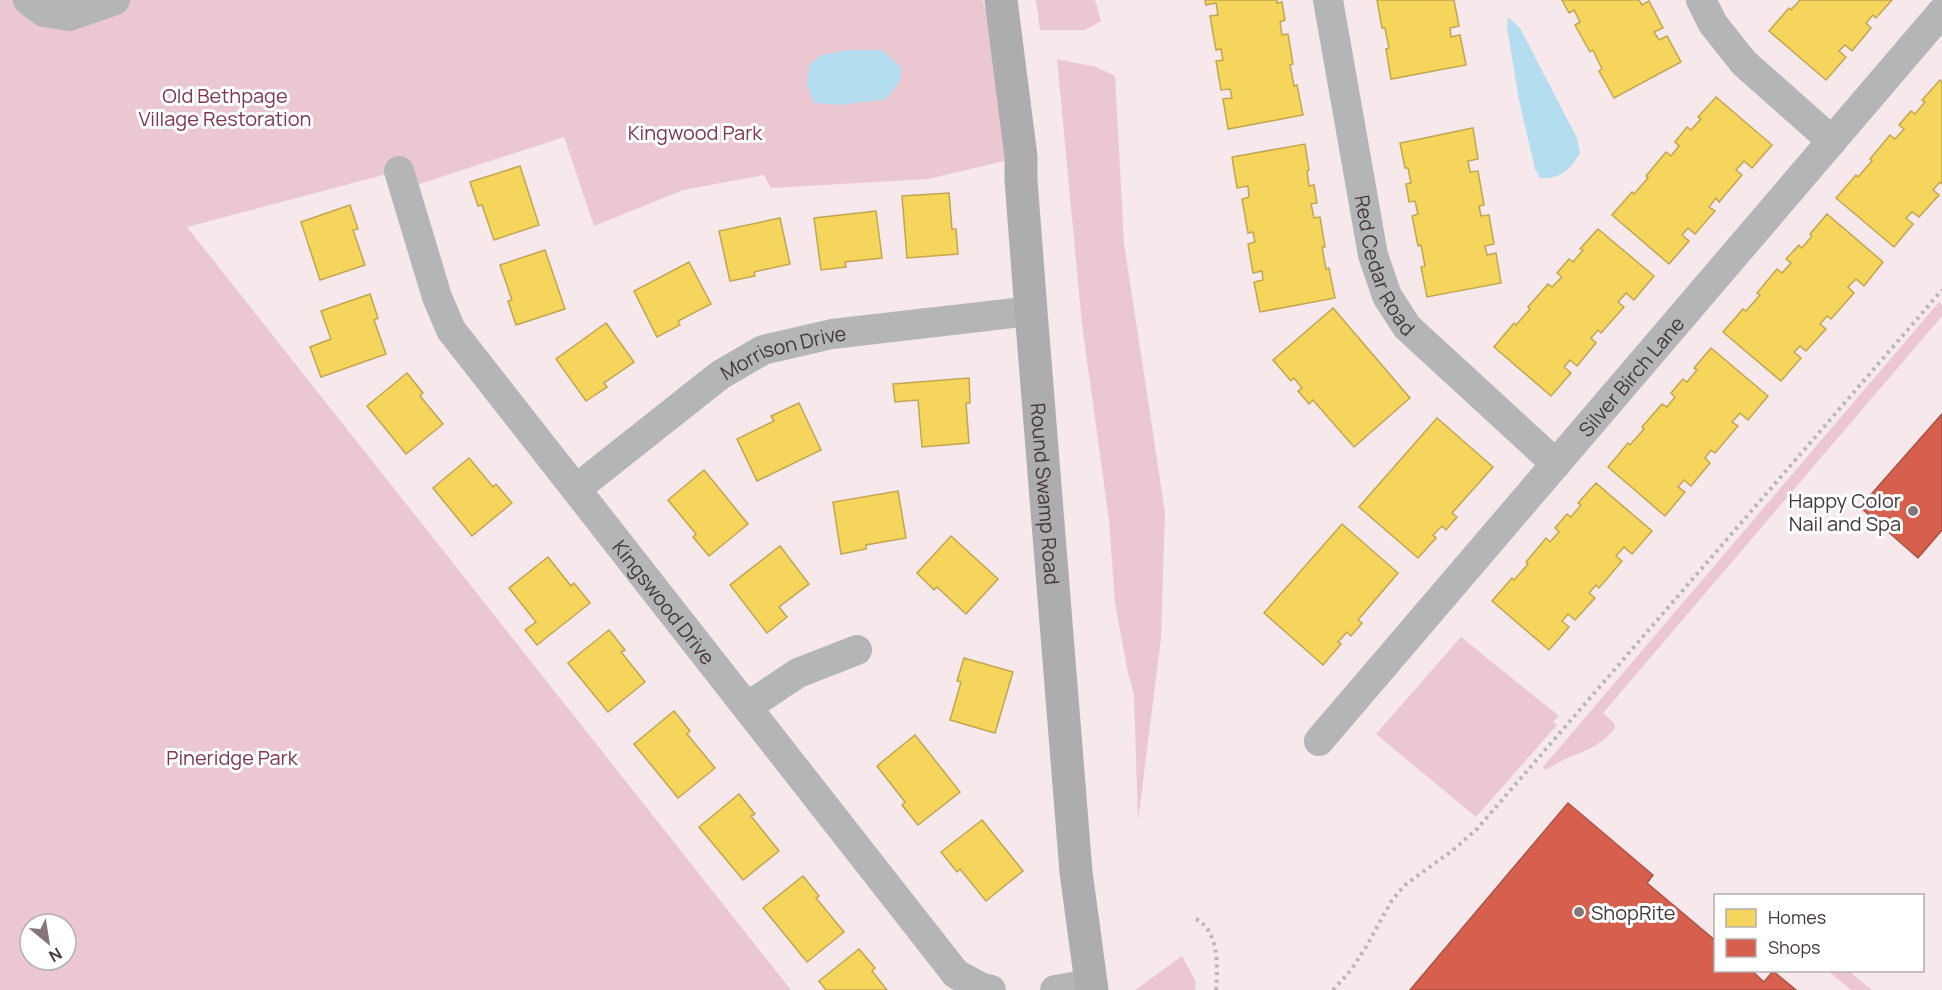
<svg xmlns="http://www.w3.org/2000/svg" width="1942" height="990" font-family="Manrope,sans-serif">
<rect width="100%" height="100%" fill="#f7e8ec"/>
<g fill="#ebc7d2" fill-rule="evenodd">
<path d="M 0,0 L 983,0 L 1021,157 L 928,179 L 771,188 L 764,175 L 683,190 L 594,226 L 564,137 L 404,189 L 398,171 L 187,227 L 791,990 L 0,990 ZM 30,924 L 66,924 L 66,960 L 30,960 Z"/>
<polygon points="1036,0 1095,0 1101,21 1085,30 1040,30"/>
<polygon points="1057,59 1096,67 1115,76 1124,243 1165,512 1161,638 1138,821 1134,694 1128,673 1115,603 1109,520 1082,324"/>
<path d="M 1939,302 L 1942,305 L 1942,316 L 1603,713 L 1614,723 L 1615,728 C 1596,753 1570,753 1546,770 L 1543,767 Z"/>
<polygon points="1461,637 1559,716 1553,722 1557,725 1476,817 1376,734"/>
<polygon points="1182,956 1196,982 1195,990 1135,990"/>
<polygon points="1828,971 1849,971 1872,990 1851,990"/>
</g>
<g fill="#b4def0">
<path d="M 1508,17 L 1520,28 L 1577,138 L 1580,153 C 1570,170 1561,179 1540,178 L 1535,169 L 1519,100 L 1507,27 Z"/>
<polygon points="849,50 882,50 901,67 900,81 886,99 840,105 814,103 807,84 810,64 822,55"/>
</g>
<g fill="#f6d55c" stroke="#c1a652" stroke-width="1.5">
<polygon points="1205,0 1277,0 1277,3 1282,2 1285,20 1280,22 1282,35 1288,34 1293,64 1290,65 1294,86 1297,85 1303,115 1228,129 1223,99 1232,98 1230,89 1221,90 1216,61 1223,60 1221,49 1216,50 1210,16 1218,15 1216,3 1206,5"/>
<polygon points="1377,0 1454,0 1459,26 1450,28 1451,37 1460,35 1466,65 1391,79 1386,49 1389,48 1385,28 1382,28"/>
<polygon points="1562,0 1639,0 1642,5 1649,1 1663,28 1654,32 1659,40 1667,36 1681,62 1614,98 1599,71 1602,69 1593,50 1590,52 1575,25 1580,22 1574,10 1569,13"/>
<polygon points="1800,0 1892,0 1876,18 1873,15 1866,23 1871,28 1852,51 1845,45 1839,51 1846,57 1826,80 1769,31 1789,8 1791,10"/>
<polygon points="1940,80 1942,82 1942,184 1940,182 1933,190 1939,195 1919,217 1912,212 1906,218 1913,224 1894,247 1836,198 1856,175 1858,177 1872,161 1870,159 1890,135 1895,139 1904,129 1899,125 1911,111 1915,114 1925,102 1922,100"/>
<polygon points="1716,97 1772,145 1752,168 1744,161 1736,170 1742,175 1719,202 1716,198 1709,207 1715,211 1695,234 1688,228 1682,235 1689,241 1669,264 1612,215 1632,192 1634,194 1648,178 1646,176 1666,152 1671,156 1679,146 1675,142 1687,127 1691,130 1701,119 1698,117"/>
<polygon points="1473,128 1478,159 1468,161 1470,172 1478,171 1484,205 1479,206 1481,216 1489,215 1494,244 1485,246 1487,255 1496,253 1501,283 1427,297 1421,267 1425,266 1421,245 1418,246 1412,216 1418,214 1415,201 1409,202 1406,184 1411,183 1408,168 1405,168 1400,143"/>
<polygon points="1305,144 1309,170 1307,171 1309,186 1314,185 1317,203 1311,204 1314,218 1320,217 1325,247 1322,247 1326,269 1329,268 1335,298 1260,312 1254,282 1263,280 1262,271 1253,273 1248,244 1255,242 1253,232 1248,233 1242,199 1249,197 1248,186 1237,188 1232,157"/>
<polygon points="520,166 539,225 494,240 482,205 478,206 470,182"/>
<polygon points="949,193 952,229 956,229 958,254 907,258 902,196"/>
<polygon points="350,205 358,229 353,230 365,265 320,280 301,222"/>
<polygon points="876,211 882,258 845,262 846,267 821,270 814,218"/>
<polygon points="1827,214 1883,262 1864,286 1856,279 1848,287 1854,293 1831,319 1827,316 1820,324 1826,329 1806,351 1800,346 1794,352 1801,358 1781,381 1723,332 1743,309 1746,311 1760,295 1757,293 1777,269 1782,273 1791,263 1786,259 1799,245 1802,248 1812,236 1810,234"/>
<polygon points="780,218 790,264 754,272 755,276 730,281 719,231"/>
<polygon points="1598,229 1654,276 1634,300 1626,293 1618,302 1624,307 1601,333 1598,330 1591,338 1596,343 1577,366 1570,360 1564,367 1571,373 1551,396 1494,347 1514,323 1516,325 1530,309 1528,307 1548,284 1552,287 1562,277 1557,273 1569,259 1573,262 1583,250 1580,249"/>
<polygon points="545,250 565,309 516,325 508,301 512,300 500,265"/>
<polygon points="689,262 711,304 678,321 680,325 657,337 634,291"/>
<polygon points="370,294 378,318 374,320 386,354 321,377 310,347 331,339 321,311"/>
<polygon points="1333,308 1410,398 1354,447 1313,400 1309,404 1298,391 1302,388 1294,378 1291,381 1273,360"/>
<polygon points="606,323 634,362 604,383 607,387 586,401 556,359"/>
<polygon points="1711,348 1768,396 1748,420 1740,413 1732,422 1738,426 1715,453 1711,450 1705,458 1710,463 1691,486 1684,480 1678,487 1685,492 1665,516 1608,467 1628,443 1630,445 1644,429 1642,427 1662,404 1667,407 1675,397 1671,393 1683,379 1687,382 1697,370 1694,368"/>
<polygon points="407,373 423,393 420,396 443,424 406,454 367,406"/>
<polygon points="969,378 970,403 966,403 969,443 922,447 918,400 895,402 893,384"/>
<polygon points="799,403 821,450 757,481 737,439 774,421 771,416"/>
<polygon points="1437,418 1493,467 1452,513 1457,517 1446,530 1442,526 1433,535 1436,538 1418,558 1359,507"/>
<polygon points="469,458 493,487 496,484 512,503 472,536 433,488"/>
<polygon points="704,470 748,524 709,556 693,537 696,534 668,500"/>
<polygon points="1596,483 1652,531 1632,554 1624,547 1616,556 1622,561 1599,588 1596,585 1589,593 1595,598 1575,620 1568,614 1562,621 1569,627 1549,650 1492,601 1512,578 1514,580 1528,564 1526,562 1546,538 1550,542 1559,532 1555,528 1567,514 1571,517 1581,505 1578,503"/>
<polygon points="898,491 906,538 866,545 866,549 841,554 833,502"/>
<polygon points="1342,524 1398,573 1358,620 1362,623 1351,636 1347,632 1338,642 1341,644 1323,665 1264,613"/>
<polygon points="951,536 998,579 966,614 937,587 934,590 917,573"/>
<polygon points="780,546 809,584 779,607 787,617 767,633 730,585"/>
<polygon points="548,557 571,586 574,583 590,603 537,645 525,630 536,622 509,588"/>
<polygon points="609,630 625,650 621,652 645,682 608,712 568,663"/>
<polygon points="964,658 1013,672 995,733 950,720 961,682 957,681"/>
<polygon points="674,711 690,731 687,734 715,768 678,798 634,744"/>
<polygon points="915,735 960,792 918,825 902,805 905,802 877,766"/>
<polygon points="739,794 755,814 751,816 779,851 743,880 699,827"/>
<polygon points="982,820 1023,871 986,901 960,869 957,872 941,852"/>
<polygon points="803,876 819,896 816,898 844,932 807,962 763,908"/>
<polygon points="859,949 875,968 872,971 887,990 826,990 819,981"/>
</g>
<g fill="#d6604d" stroke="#aa5447" stroke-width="1.5">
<polygon points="1942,414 1942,530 1918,558 1860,507"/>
<polygon points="1568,803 1653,875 1647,883 1716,941 1716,970 1751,970 1764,982 1773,971 1796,990 1410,990"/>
</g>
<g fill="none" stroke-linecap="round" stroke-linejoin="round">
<g stroke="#b7b5b6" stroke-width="4" stroke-dasharray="3 4.5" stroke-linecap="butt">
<path d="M 1196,919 C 1219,930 1218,968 1216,990"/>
<polyline points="1333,990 1351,970 1366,947 1392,900 1405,885 1453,850 1477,829 1942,290"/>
</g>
<g stroke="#b3b5b7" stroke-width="30">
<polyline points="28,0 44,12 69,16 115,0"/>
<path id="s1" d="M 1328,0 L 1373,255 L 1387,296 L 1407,327 L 1556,464"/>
<polyline points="1701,0 1713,24 1744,63 1832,141"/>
<path id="s2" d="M 399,171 L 437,297 L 451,330 L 956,974 L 982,988 L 991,990"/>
<path id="s3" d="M 576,489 L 720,375 L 763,350 L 832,334 L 1031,311"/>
<polyline points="747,707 798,673 857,650"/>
<path id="s4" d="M 1319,741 L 1942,12"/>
<polyline points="1055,990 1091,984"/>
</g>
<path stroke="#adadb0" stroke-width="33" id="s5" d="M 1001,0 L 1021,157 L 1021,180 L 1031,311 L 1076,872 L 1092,990"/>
</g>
<g fill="#837578" stroke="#fff" stroke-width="2">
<circle cx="1913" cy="511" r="6"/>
<circle cx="1579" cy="912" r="6"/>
</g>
<g text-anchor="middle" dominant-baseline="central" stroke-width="6" stroke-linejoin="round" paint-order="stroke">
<g font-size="20" fill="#7d364f" stroke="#fff">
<text x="225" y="95">Old Bethpage<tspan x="225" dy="23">Village Restoration</tspan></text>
<text x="695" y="132">Kingwood Park</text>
<text x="232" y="757">Pineridge Park</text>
</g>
<g font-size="20" fill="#44373a" stroke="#fff">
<text stroke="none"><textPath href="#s1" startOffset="272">Red Cedar Road</textPath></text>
<text stroke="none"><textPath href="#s3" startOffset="252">Morrison Drive</textPath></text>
<text stroke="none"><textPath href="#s4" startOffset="480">Silver Birch Lane</textPath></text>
<text stroke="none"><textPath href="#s5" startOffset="496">Round Swamp Road</textPath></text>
<text stroke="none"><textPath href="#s2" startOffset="513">Kingswood Drive</textPath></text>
</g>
<g font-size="20" fill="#44373a" stroke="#fff" text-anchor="end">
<text x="1901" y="500">Happy Color<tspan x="1901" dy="23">Nail and Spa</tspan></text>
<text x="1591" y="912" text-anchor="start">ShopRite</text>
</g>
</g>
<rect x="1714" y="894" width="210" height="78" fill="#ffffff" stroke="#b4afb0" stroke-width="1.5"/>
<rect x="1726" y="909" width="30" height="18" fill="#f6d55c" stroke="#b4afb0" stroke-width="1.5"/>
<text x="1768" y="924" font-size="18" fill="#44373a">Homes</text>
<rect x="1726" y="939" width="30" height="18" fill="#d6604d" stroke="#b4afb0" stroke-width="1.5"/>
<text x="1768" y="954" font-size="18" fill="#44373a">Shops</text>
<g transform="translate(48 942) rotate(150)"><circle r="28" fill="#ffffff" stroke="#b4afb0" stroke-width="1.5"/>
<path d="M0-4.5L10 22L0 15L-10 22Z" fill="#837578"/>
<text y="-9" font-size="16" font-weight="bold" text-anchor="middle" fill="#44373a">N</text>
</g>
</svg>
